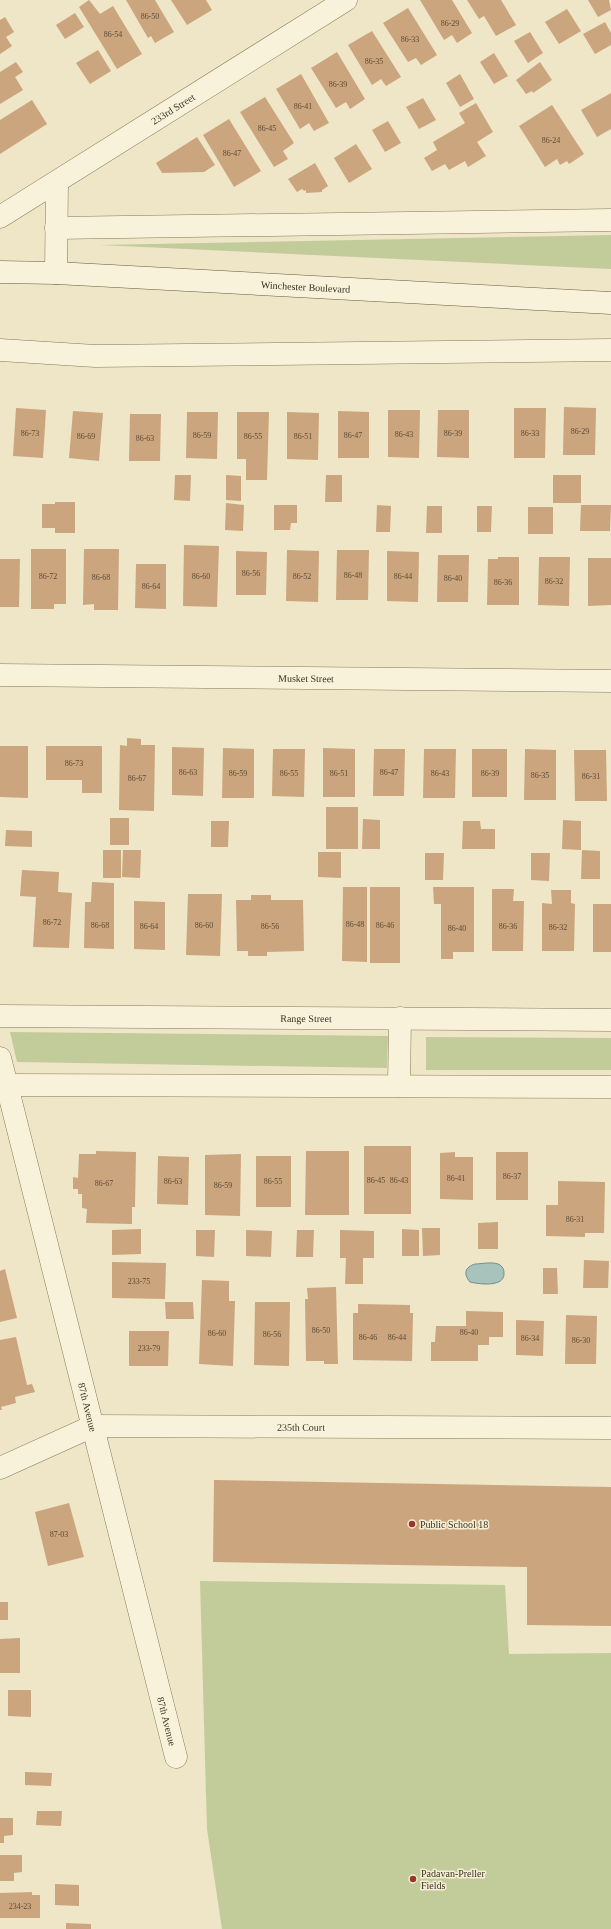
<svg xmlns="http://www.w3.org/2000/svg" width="611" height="1929" font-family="Georgia,serif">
<rect width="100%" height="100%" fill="#eee6c6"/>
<g fill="#c2cc9a">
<polygon points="611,235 611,269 100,245"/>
<polygon points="10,1032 388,1036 387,1068 17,1062"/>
<polygon points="426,1037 611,1038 611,1070 426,1070"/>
<polygon points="200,1581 505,1585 509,1654 611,1653 611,1929 222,1929 207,1829"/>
</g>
<path fill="#a8c2bc" stroke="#6e908b" d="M 475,1264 C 482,1264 494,1261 500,1265 C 503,1267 504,1270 504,1273 C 505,1288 478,1284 470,1282 C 463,1274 465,1267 475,1264 Z"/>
<g fill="#cba57d">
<polygon points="89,0 100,14 113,6 142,54 117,69 79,7"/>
<polygon points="126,0 155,0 174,32 155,43 151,36 148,38"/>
<polygon points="171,0 206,0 212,10 187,25"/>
<polygon points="420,0 452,0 472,33 457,43 452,35 444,40"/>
<polygon points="467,0 501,0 516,25 496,36 484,16 479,19"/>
<polygon points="588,0 609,0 611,10 598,17"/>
<polygon points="408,8 437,55 421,65 416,58 408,62 383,23"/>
<polygon points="567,9 581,31 559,44 545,22"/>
<polygon points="75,13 84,27 65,39 56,25"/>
<polygon points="5,17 14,32 6,37 12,46 0,54 0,20"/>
<polygon points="605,22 611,33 611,45 595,54 583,34"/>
<polygon points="372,31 401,77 386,86 381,79 372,85 348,45"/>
<polygon points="530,32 543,53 528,63 514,41"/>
<polygon points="98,50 111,71 90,84 76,63"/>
<polygon points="337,52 365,99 350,109 346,102 336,108 311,68"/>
<polygon points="494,53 508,76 494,84 480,62"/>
<polygon points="16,62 23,72 15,77 23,90 0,104 0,72"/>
<polygon points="540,62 552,80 533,93 532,91 526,94 516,80"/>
<polygon points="301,74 329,123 314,131 309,123 300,129 276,89"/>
<polygon points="460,74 474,99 460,107 446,83"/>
<polygon points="611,93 611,129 597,137 581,110"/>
<polygon points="265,97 294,143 283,151 288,159 274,167 240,112"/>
<polygon points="423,98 436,120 419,129 406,107"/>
<polygon points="32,100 47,124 0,154 0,120"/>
<polygon points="476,103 493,132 477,142 486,156 468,167 465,161 449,170 445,164 432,171 424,158 437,150 433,142 465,123 459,113"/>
<polygon points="552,105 584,154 569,164 567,161 560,165 557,159 545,167 519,126"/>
<polygon points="229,119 261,171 234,187 203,135"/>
<polygon points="388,121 401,143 385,152 372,130"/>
<polygon points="197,137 215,165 204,172 162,173 156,163"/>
<polygon points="356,144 372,169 349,183 334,158"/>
<polygon points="315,163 328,186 322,190 322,192 306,193 306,190 304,191 302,189 297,192 288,179"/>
<polygon points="564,407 596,408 595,455 563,455"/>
<polygon points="16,408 46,410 43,458 13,456"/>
<polygon points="514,408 546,408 545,458 514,458"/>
<polygon points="388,410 420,410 419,458 388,457"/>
<polygon points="438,410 469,410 469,458 437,457"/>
<polygon points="73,411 103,413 99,461 69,458"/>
<polygon points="338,411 369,412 369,458 338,458"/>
<polygon points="187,412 218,412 217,459 186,458"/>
<polygon points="237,412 269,412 267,480 246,480 246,459 237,459"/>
<polygon points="287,412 319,413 318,460 287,459"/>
<polygon points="130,414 161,414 160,461 129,461"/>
<polygon points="175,475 191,475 190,501 174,500"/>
<polygon points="226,475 241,476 241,501 226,500"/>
<polygon points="326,475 342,475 342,502 325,502"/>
<rect x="553" y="475" width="28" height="28"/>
<polygon points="55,502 75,502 75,533 55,533 55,528 42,528 42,504 55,504"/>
<polygon points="226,503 244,505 243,531 225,530"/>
<polygon points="274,505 297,505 297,523 291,523 290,530 274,530"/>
<polygon points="377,505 391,506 390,532 376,532"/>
<polygon points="581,505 611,505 610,531 580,531"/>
<polygon points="427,506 442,506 442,533 426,533"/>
<polygon points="477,506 492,506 491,532 477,532"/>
<rect x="528" y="507" width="25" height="27"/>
<polygon points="184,545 219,546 217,607 183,606"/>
<polygon points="31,549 66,549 66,604 54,604 54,609 31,609"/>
<polygon points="84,549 119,549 118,610 94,610 94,604 83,605"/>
<polygon points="287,550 319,551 318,602 286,601"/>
<polygon points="337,550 369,550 368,600 336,600"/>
<polygon points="236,551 267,552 266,595 236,595"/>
<polygon points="387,551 419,552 418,602 387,601"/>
<polygon points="438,555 469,555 468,602 437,602"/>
<polygon points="498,557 519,557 519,605 487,605 488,559 498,559"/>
<polygon points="539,557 570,557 569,606 538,605"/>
<polygon points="588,558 611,558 611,605 588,606"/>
<polygon points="0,559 20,559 19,607 0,607"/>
<polygon points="136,564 166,564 166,609 135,608"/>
<polygon points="127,738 141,739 141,745 155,745 154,811 119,810 120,745 127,746"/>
<polygon points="0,746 28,746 28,798 0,797"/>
<polygon points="46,746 102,746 102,793 82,793 82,780 46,780"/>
<polygon points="172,747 204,748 203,796 172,795"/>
<polygon points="223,748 254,749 254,798 222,798"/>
<polygon points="323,748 355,749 355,797 323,797"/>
<polygon points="273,749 305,749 304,797 272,796"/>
<polygon points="374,749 405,749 404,796 373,796"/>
<polygon points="424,749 456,749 455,798 423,798"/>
<rect x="472" y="749" width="35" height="48"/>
<polygon points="525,749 556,750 556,800 524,800"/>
<polygon points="574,750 606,750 607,801 575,801"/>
<rect x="326" y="807" width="32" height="42"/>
<rect x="110" y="818" width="19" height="27"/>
<polygon points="363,819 380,820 380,849 362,849"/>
<polygon points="563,820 581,821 581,850 562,849"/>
<polygon points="211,821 229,821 228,847 211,847"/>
<polygon points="463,821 480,821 481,829 495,829 495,849 462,849"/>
<polygon points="6,830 32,831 32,847 5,846"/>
<rect x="103" y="850" width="18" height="28"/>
<polygon points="123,850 141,850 140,878 122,877"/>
<polygon points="582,850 600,851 600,879 581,879"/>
<polygon points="318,852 341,852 341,878 318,877"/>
<polygon points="425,853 444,853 443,880 425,880"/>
<polygon points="531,853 550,853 549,881 531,880"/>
<polygon points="22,870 59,872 58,892 72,893 69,948 33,947 36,897 20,896"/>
<polygon points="92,882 114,883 114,949 84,948 85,902 91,902"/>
<polygon points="343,887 367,887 367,962 342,961"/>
<rect x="370" y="887" width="30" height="76"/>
<polygon points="433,887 474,887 474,952 453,952 453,959 441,959 441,904 434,904"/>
<polygon points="492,889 514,889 513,901 524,901 523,951 492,951"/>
<polygon points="551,890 571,890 571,903 575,904 574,951 542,951 542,903 552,904"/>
<polygon points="188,894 222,894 220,956 186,955"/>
<polygon points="251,895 271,895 271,900 303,900 304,951 267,952 267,956 248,956 248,951 237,951 236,900 251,900"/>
<polygon points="134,901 165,902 165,950 134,949"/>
<rect x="593" y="904" width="18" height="48"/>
<rect x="364" y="1146" width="47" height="68"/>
<polygon points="96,1151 136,1152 135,1207 132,1207 132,1224 86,1223 87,1209 82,1208 82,1194 78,1194 78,1189 73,1189 73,1177 78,1178 79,1154 96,1154"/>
<polygon points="306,1151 349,1151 349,1215 305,1215"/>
<polygon points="455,1152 455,1157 473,1157 473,1200 440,1199 440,1153"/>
<rect x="496" y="1152" width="32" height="48"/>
<polygon points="241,1154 240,1216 205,1215 205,1155"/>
<polygon points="158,1156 189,1157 188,1205 157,1204"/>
<rect x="256" y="1156" width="35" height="51"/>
<polygon points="558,1181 605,1182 604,1233 585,1233 585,1237 546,1236 546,1205 558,1205"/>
<polygon points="498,1222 498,1249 478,1249 478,1223"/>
<polygon points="422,1228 440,1228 440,1255 423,1256"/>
<polygon points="141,1229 141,1254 112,1255 112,1230"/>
<polygon points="402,1229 419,1230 419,1256 402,1256"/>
<polygon points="196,1230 215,1230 214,1257 196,1256"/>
<polygon points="246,1230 272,1231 271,1257 246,1256"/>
<polygon points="297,1230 314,1230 313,1257 296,1257"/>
<polygon points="340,1230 374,1231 374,1258 363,1258 363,1284 345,1284 346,1258 340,1258"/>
<polygon points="584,1260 609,1261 608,1288 583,1288"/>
<polygon points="112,1262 166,1263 165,1299 112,1298"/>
<polygon points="543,1268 557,1268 558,1294 543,1294"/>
<polygon points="5,1269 17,1318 0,1322 0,1271"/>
<polygon points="202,1280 229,1281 229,1301 235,1301 233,1366 199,1364"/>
<polygon points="336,1287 338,1364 324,1364 324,1361 306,1361 305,1299 308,1299 307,1288"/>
<polygon points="165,1302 193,1302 194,1319 166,1319"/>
<polygon points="255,1302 290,1302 289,1366 254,1365"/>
<polygon points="358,1304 410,1305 410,1313 413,1313 412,1361 353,1360 353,1313 358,1313"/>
<polygon points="466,1311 503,1312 503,1337 489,1337 489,1345 478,1345 478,1361 431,1361 431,1342 435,1342 436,1326 466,1326"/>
<polygon points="566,1315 597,1316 596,1364 565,1364"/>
<polygon points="516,1320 544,1321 543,1356 516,1355"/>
<polygon points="129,1331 169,1331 168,1366 129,1366"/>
<polygon points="16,1337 27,1385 32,1384 35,1392 15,1397 16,1403 1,1407 2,1410 0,1410 0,1340"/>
<polygon points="214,1480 611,1487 611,1626 527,1625 527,1567 213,1562"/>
<polygon points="69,1503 84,1557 48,1566 35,1512"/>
<rect x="0" y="1602" width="8" height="18"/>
<polygon points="20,1638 20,1673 0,1673 0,1639"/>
<polygon points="8,1690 31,1690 31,1717 8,1716"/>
<polygon points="25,1772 52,1773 51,1786 25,1785"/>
<polygon points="37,1811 62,1811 61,1826 36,1825"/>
<polygon points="0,1818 13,1818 13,1835 4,1836 4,1843 0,1843"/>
<polygon points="0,1855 22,1855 22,1872 14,1873 14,1881 0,1881"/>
<polygon points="55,1884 79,1885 79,1906 55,1905"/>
<polygon points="32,1892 32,1895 40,1895 40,1918 0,1918 0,1893"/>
<polygon points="66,1923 91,1924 91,1929 66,1929"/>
</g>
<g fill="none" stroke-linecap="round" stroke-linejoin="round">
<defs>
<g id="street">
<path id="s1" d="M 0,217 L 346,0"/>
<polyline points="56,228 611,220"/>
<polyline points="56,273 57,182"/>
<polyline points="0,350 95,356 611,350"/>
<path id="s2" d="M 0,675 L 611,681"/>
<path id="s3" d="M 0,1016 L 611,1020"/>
<path id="s4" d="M 0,1058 L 176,1757"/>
<polyline points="6,1085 611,1087"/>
<polyline points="399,1086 400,1018"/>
<path id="s5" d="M 0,1468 L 93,1426 L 611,1428"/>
</g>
<g id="secondary">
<path id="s6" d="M 0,272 L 56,273 L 611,303"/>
</g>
</defs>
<use href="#street" stroke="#89785c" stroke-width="23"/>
<use href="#secondary" stroke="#6b593f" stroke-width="23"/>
<use href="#street" stroke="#f9f2da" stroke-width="22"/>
<use href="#secondary" stroke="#f9f2da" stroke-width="22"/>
</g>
<g fill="#98362d" stroke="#f5efd6" stroke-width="1.5">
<circle cx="412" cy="1524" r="4"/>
<circle cx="413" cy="1879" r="4"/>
</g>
<g text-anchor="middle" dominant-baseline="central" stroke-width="3" stroke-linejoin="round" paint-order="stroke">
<g font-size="8" fill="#5e4c37">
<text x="150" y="16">86-50</text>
<text x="450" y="23">86-29</text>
<text x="113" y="34">86-54</text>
<text x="410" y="39">86-33</text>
<text x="374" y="61">86-35</text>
<text x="338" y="84">86-39</text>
<text x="303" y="106">86-41</text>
<text x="267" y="128">86-45</text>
<text x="551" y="140">86-24</text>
<text x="232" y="153">86-47</text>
<text x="580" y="431">86-29</text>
<text x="30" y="433">86-73</text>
<text x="453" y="433">86-39</text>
<text x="530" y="433">86-33</text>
<text x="404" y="434">86-43</text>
<text x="202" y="435">86-59</text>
<text x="353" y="435">86-47</text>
<text x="86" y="436">86-69</text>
<text x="253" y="436">86-55</text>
<text x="303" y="436">86-51</text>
<text x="145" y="438">86-63</text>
<text x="251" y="573">86-56</text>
<text x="353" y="575">86-48</text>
<text x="48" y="576">86-72</text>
<text x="201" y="576">86-60</text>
<text x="302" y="576">86-52</text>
<text x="403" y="576">86-44</text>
<text x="101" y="577">86-68</text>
<text x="453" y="578">86-40</text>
<text x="554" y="581">86-32</text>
<text x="503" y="582">86-36</text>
<text x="151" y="586">86-64</text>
<text x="74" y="763">86-73</text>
<text x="188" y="772">86-63</text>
<text x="389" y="772">86-47</text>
<text x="238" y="773">86-59</text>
<text x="289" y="773">86-55</text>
<text x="339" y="773">86-51</text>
<text x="440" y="773">86-43</text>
<text x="490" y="773">86-39</text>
<text x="540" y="775">86-35</text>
<text x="591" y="776">86-31</text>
<text x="137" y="778">86-67</text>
<text x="52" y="922">86-72</text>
<text x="355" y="924">86-48</text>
<text x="100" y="925">86-68</text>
<text x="204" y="925">86-60</text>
<text x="385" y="925">86-46</text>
<text x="149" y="926">86-64</text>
<text x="270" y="926">86-56</text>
<text x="508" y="926">86-36</text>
<text x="558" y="927">86-32</text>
<text x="457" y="928">86-40</text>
<text x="512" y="1176">86-37</text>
<text x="456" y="1178">86-41</text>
<text x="376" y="1180">86-45</text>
<text x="399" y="1180">86-43</text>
<text x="173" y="1181">86-63</text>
<text x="273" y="1181">86-55</text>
<text x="104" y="1183">86-67</text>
<text x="223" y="1185">86-59</text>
<text x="575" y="1219">86-31</text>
<text x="139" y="1281">233-75</text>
<text x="321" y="1330">86-50</text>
<text x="469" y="1332">86-40</text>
<text x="217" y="1333">86-60</text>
<text x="272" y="1334">86-56</text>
<text x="368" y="1337">86-46</text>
<text x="397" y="1337">86-44</text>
<text x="530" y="1338">86-34</text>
<text x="581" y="1340">86-30</text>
<text x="149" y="1348">233-79</text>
<text x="59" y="1534">87-03</text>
<text x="20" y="1906">234-23</text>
</g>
<g font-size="10" fill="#3a2f20" stroke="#f5efd6">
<text stroke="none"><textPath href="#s1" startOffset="204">233rd Street</textPath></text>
<text stroke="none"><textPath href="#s6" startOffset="306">Winchester Boulevard</textPath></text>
<text stroke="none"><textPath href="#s2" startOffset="306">Musket Street</textPath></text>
<text stroke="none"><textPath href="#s3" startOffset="306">Range Street</textPath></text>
<text stroke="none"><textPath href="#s4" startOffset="360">87th Avenue</textPath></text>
<text stroke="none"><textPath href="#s5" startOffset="310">235th Court</textPath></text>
<text stroke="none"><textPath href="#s4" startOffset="684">87th Avenue</textPath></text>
</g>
<g font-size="10" fill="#3a2f20" stroke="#f5efd6" text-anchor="start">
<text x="420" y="1524">Public School 18</text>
<text x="421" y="1873">Padavan-Preller<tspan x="421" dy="12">Fields</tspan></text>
</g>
</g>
</svg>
